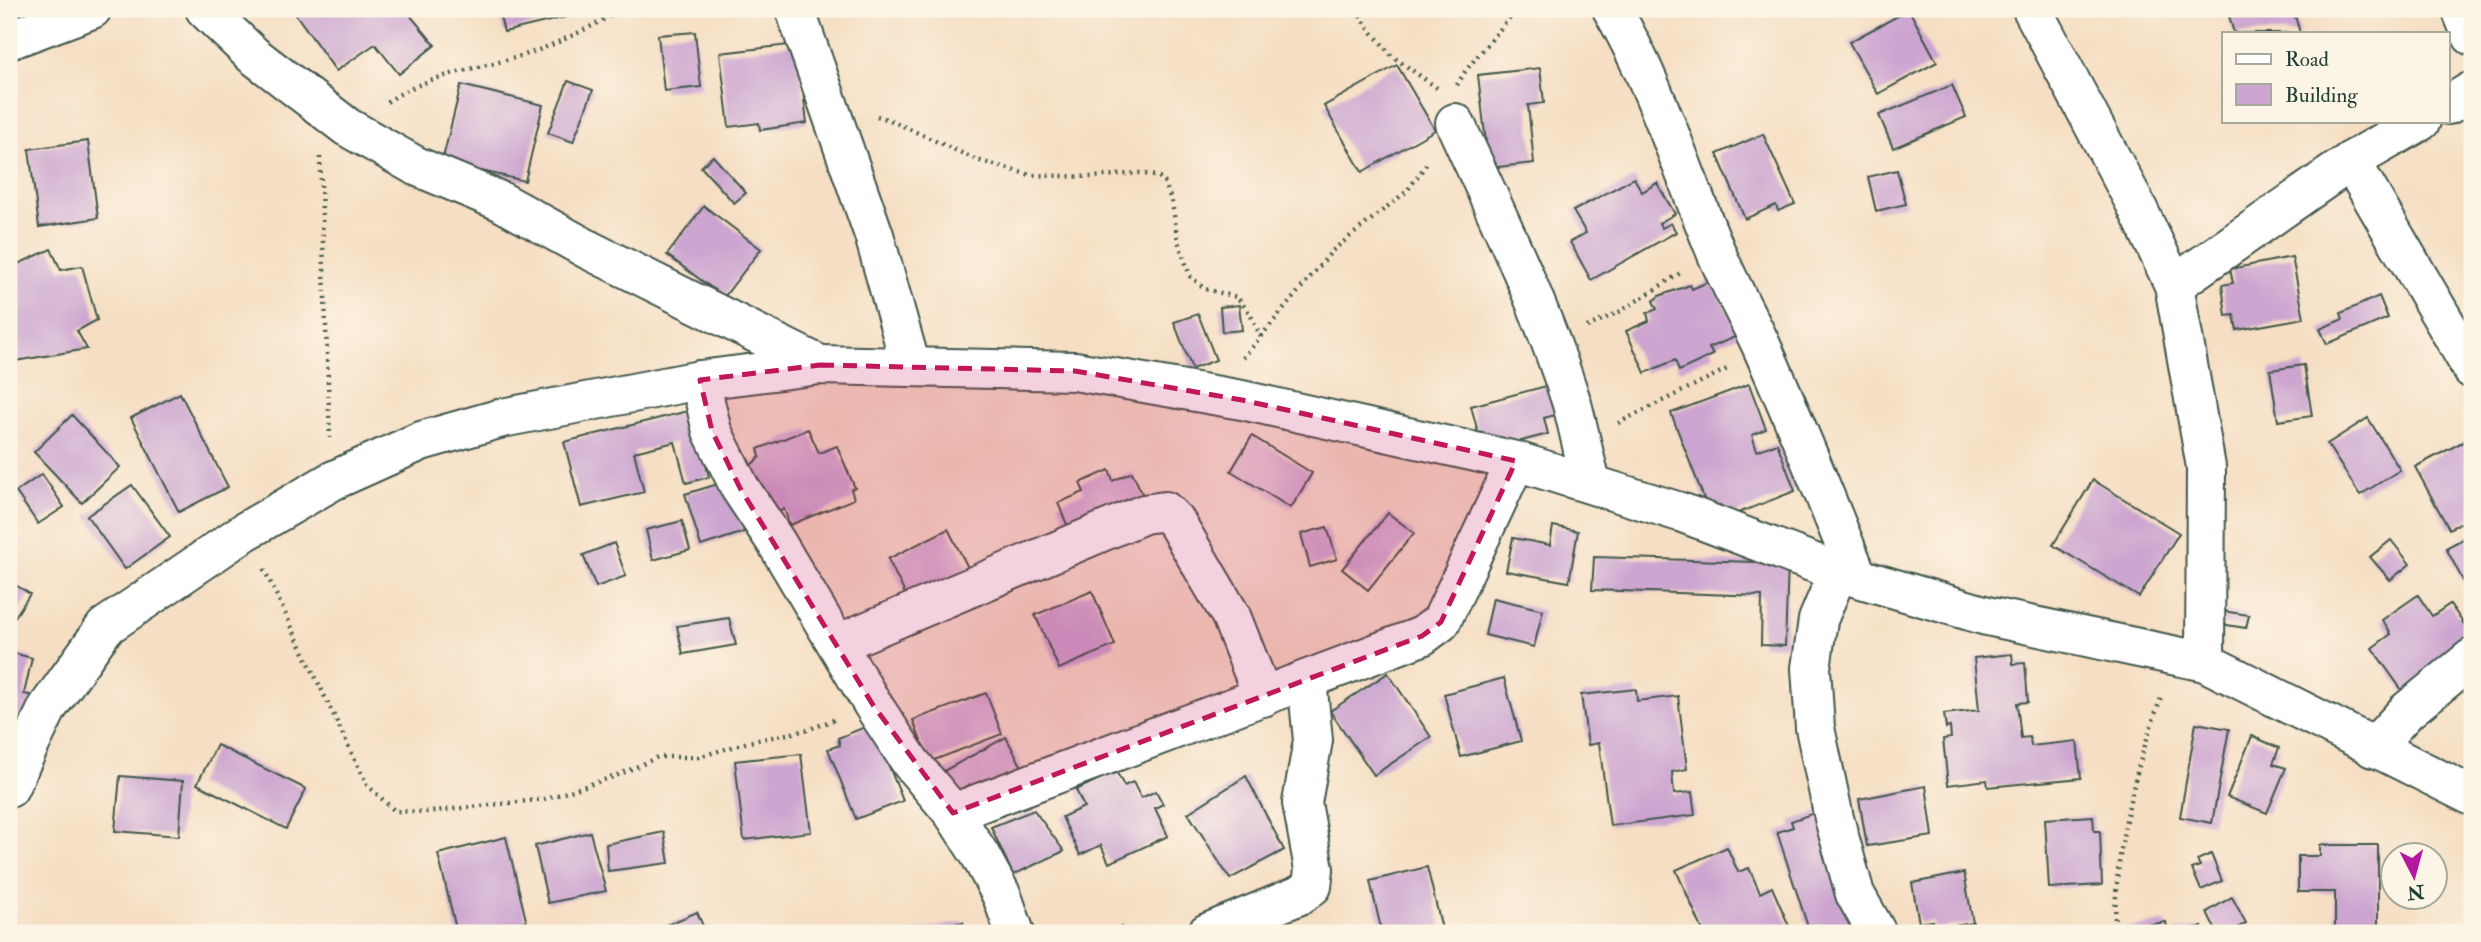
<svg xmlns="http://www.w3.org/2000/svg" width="2481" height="942" font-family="'IM FELL Double Pica',serif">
<rect width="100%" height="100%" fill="#fcf5e5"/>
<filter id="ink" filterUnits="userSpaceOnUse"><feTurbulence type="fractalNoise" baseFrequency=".0143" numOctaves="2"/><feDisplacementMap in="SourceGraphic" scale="14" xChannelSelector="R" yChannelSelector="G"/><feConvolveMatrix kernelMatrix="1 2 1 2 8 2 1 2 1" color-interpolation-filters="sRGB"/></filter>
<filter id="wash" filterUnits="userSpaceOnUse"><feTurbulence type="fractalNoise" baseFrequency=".00686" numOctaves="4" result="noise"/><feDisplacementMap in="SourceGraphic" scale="28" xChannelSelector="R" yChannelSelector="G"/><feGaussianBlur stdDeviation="1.57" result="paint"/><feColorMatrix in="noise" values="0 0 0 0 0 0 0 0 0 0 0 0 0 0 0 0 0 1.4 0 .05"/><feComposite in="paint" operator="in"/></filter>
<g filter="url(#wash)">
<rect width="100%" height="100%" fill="#f5dec3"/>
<g id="blocks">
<g fill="#cca5d0">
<polygon points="292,9 405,9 435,45 399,74 375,44 336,71"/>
<polygon points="498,9 568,9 570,16 504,32"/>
<polygon points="2227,9 2293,9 2300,33 2234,33"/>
<polygon points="1909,10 1937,62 1878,94 1849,42"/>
<polygon points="695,32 701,87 664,91 658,35"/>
<polygon points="797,44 807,123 760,130 759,123 729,127 720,53"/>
<polygon points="1397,65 1435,130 1362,172 1324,106"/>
<polygon points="1540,68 1544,103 1528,105 1534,163 1489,168 1478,75"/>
<polygon points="568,81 593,90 573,142 548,133"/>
<polygon points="461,85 543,105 525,181 442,162"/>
<polygon points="1952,85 1966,117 1893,148 1879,115"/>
<polygon points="1763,134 1795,204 1778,211 1776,205 1745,219 1717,154"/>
<polygon points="88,141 98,218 39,227 29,149"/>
<polygon points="713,156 746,193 734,203 701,167"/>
<polygon points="1897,170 1906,204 1876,211 1868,177"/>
<polygon points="1634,178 1642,192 1657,183 1675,214 1659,223 1662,228 1671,223 1676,232 1591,280 1570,242 1586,233 1573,211"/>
<polygon points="704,206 761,249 724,297 667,255"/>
<polygon points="51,249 61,270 82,266 97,320 77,331 87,349 9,362 9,268"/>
<polygon points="2292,257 2304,318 2237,330 2234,315 2226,316 2222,285 2233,283 2230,269"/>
<polygon points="1710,281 1742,334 1709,348 1713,355 1679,371 1675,360 1645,373 1626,331 1649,321 1647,313 1657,309 1653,301 1659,296 1690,285 1692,289"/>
<polygon points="2379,296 2388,318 2327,344 2320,329 2343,319 2341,313"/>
<polygon points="1239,305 1242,330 1222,332 1220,307"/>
<polygon points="1198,314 1216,360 1192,369 1174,322"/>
<polygon points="2304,365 2312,416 2278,421 2270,370"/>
<polygon points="1554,384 1561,413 1544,418 1548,434 1483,451 1471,406"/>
<polygon points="1749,384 1766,429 1752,435 1757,451 1777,443 1795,491 1725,518 1720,505 1708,509 1671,413"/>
<polygon points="180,393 228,487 179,512 131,418"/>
<polygon points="692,410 709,477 686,483 675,442 634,452 644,492 581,507 564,442"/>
<polygon points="72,415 120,467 82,503 34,452"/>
<polygon points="2368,418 2400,470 2360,495 2327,444"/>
<polygon points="808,429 819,453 837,446 855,488 851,489 854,499 790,525 784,509 773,514 748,468 760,457 758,449"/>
<polygon points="1252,436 1312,473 1291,508 1231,471"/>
<polygon points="2472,437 2472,517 2449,529 2415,467"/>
<polygon points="1109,470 1113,481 1132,472 1148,506 1073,539 1058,503 1084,492 1080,483"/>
<polygon points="42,474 64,507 38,524 16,492"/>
<polygon points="2093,480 2179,533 2139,597 2053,545"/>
<polygon points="728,481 744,532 701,546 685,494"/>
<polygon points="132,485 170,537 125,569 87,516"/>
<polygon points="1388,513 1414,533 1368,590 1342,569"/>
<polygon points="682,521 690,550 653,560 646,530"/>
<polygon points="1553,526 1578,531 1569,582 1506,571 1513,538 1550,545"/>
<polygon points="1327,527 1337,559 1310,567 1301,534"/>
<polygon points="948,529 974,579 913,610 888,559"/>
<polygon points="2472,534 2472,598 2446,548"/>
<polygon points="2391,540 2410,564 2390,580 2370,557"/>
<polygon points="614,543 626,576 596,587 583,555"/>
<polygon points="1594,557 1788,563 1785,646 1761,645 1762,596 1592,590"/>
<polygon points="9,581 30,594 9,626"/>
<polygon points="1092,591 1115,645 1059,669 1035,615"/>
<polygon points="2418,595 2432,616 2450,604 2472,636 2472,644 2404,693 2372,648 2391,634 2382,620"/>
<polygon points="1493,598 1543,610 1534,647 1485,635"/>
<polygon points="2222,611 2249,615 2246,628 2220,624"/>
<polygon points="729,618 736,645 683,654 677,626"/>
<polygon points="9,652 32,658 24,694 34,696 21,745 9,742"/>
<polygon points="2012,654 2013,664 2025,663 2028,702 2017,703 2021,738 2030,737 2031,746 2077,741 2081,778 1988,787 1987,780 1948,785 1943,739 1951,738 1950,727 1946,728 1944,714 1979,710 1974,658"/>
<polygon points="1388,673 1431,737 1374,775 1330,711"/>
<polygon points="1504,678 1521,741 1461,757 1444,694"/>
<polygon points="1636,689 1637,701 1678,696 1687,769 1672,772 1674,794 1692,792 1695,815 1610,826 1599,743 1588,745 1581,695"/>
<polygon points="986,693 1002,734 929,762 913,720"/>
<polygon points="2196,723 2229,729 2212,823 2180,817"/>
<polygon points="872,724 903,801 856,819 828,749 840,745 838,738"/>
<polygon points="2252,736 2279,748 2273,764 2286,768 2267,813 2227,797"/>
<polygon points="1006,737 1023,769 959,803 942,772"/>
<polygon points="217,745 306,789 286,829 197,784"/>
<polygon points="801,754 811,832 744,840 735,761"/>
<polygon points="1116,771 1124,786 1133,782 1141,798 1156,791 1163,804 1155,808 1168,836 1109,863 1101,845 1080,855 1062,817 1084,807 1076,790"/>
<polygon points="120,776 183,781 179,836 115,831"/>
<polygon points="1246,776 1284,850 1230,879 1188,813"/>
<polygon points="1926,786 1933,836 1867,846 1859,799"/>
<polygon points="1034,810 1064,851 1013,875 991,827"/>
<polygon points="1817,812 1857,933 1810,933 1777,832 1793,827 1791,821"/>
<polygon points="2093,816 2094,831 2100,831 2102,885 2049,888 2045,819"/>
<polygon points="590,832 606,891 548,903 535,846"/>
<polygon points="664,832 669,863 608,871 606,844"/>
<polygon points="506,837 528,928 508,933 457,933 438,854"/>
<polygon points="2320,845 2378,845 2378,933 2335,933 2335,892 2298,892 2298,856 2320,856"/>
<polygon points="1727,847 1738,872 1749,868 1760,893 1772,887 1792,933 1704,933 1676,870"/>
<polygon points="2211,854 2222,881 2201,890 2192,869 2200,866 2197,860"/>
<polygon points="1427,867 1442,929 1427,933 1382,933 1370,881"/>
<polygon points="1964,873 1973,923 1934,929 1933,921 1919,923 1912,883"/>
<polygon points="2232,897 2246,923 2228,933 2217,933 2207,912"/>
<polygon points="697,912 706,933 648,933"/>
<polygon points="963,922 965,933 913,933 913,932"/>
<polygon points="2166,922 2168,933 2122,933 2121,929"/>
<polygon points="1122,927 1124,933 1108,933"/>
<polygon points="2202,927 2203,933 2172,933 2171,932"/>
</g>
</g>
</g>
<g filter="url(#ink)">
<use href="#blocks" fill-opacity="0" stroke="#3f5549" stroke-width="2"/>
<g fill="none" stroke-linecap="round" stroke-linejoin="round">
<defs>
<g id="street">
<polyline points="205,9 253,55 347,127 416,166 500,201 589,250 820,365"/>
<polyline points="795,9 874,235 911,367"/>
<path d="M 1612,9 C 1655,83 1681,168 1714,247 C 1727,280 1745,311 1760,343 C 1795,420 1826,499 1858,578"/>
<polyline points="2032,9 2135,203 2174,285 2206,467 2205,662"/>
<polyline points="2461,9 2472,36"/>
<polyline points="9,40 92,9"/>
<polyline points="2448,105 2472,91"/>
<path d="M 1455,123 C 1497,215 1542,307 1572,404 C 1579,430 1584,457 1591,482"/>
<polyline points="2351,161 2472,369"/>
<polyline points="2174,285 2351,161 2421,121"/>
<polyline points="700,380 712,431 740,488 776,542 873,705 911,763 953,813 980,855 1002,896 1015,933"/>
<polyline points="1838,572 1818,620 1811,668 1815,728 1834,818 1855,894 1877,933"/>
<polyline points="837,644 1144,514 1165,511 1176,522 1231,616 1263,697"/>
<polyline points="2373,748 2407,711 2472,658"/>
<polyline points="9,788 48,707 105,627 246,531 332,481 421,441 502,418 700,380 820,365 1075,371 1242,400 1516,461 1683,513 1838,572 1987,616 2205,662 2472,796"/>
<polyline points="953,813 1422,636 1441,622 1516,461"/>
<polyline points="1207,933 1300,895 1312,886 1314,869 1302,803 1313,740 1307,680"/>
</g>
</defs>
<use href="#street" stroke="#3f5549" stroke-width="42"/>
<g stroke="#3f5549" stroke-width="4.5" stroke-dasharray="2 5" stroke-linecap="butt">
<polyline points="1357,9 1366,25 1392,56 1437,88"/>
<polyline points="1457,85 1466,70 1517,9"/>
<path d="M 387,102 C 425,76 471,70 514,58 C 548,49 592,27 622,9"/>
<polyline points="877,116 890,120 977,160 1030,175 1092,177 1140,173 1159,177 1165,183 1172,203 1178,241 1190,276 1205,289 1237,297 1250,314 1261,337"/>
<polyline points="320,157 330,438"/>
<polyline points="1587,327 1621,311 1682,272"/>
<polyline points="1243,358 1332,251 1407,191 1428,162"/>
<polyline points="1618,423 1729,368"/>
<polyline points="264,569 367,785 395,811 425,812 545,799 616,776 658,757 699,757 748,742 807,730 836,719"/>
<path d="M 2115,933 C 2114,852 2134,771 2162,695"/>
</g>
<use href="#street" stroke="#fff" stroke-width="38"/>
</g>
</g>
<path fill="#c2185b" fill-opacity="0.2" stroke="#c2185b" stroke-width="5" stroke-dasharray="14 9" stroke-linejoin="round" d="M 820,365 L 1075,371 L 1242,400 L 1516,461 L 1441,622 L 1422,636 L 953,813 L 873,705 L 740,488 L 712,431 L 700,380 Z"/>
<rect width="2481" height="942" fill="none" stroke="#fcf5e5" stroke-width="35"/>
<rect x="2222" y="32" width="228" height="91" fill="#fcf5e5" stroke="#a4ab9e" stroke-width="2"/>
<rect x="2236" y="54" width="35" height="10" fill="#ffffff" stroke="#a4ab9e" stroke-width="2"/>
<text x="2285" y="66" font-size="21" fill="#1f3d34">Road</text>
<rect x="2236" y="84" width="35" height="21" fill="#cca5d0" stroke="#a4ab9e" stroke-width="2"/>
<text x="2285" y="102" font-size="21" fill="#1f3d34">Building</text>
<g transform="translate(2414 876) rotate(174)"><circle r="33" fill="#fcf5e5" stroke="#a4ab9e" stroke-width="2"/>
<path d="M0-5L12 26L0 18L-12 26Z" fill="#b5179e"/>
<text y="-10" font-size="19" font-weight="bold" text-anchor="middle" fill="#1f3d34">N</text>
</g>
</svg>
